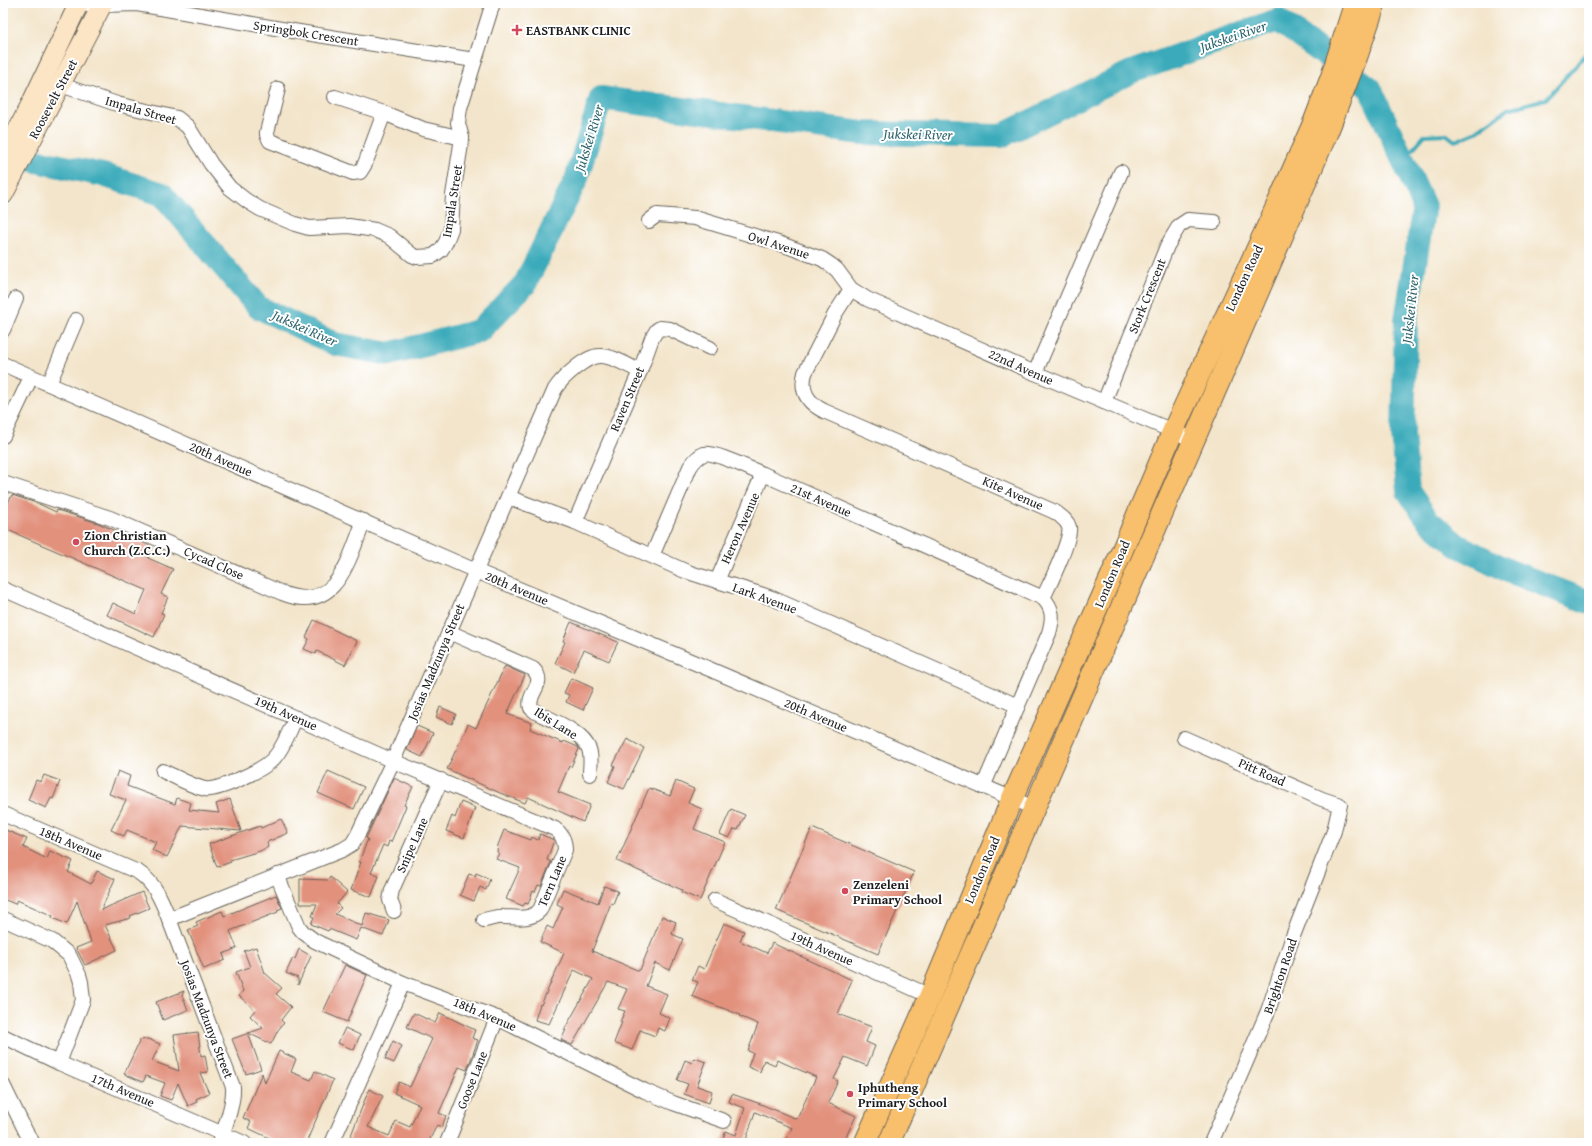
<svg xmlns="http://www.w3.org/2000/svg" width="1592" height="1146" font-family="'Gentium Book Plus',serif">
<rect width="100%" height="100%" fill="#fff"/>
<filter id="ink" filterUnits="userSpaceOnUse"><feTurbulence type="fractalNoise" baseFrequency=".025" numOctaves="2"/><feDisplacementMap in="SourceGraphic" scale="8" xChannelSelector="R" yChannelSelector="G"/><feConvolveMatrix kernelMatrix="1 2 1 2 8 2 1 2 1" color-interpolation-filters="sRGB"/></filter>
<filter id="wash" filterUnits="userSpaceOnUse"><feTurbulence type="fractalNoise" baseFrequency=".012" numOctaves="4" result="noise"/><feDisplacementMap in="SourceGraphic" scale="16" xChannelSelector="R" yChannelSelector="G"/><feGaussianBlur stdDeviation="0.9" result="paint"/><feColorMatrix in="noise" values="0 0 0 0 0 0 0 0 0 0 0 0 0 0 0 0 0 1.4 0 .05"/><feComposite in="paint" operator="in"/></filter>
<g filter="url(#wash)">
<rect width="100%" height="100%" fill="#f3e5cb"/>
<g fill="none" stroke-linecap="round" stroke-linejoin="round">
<polyline stroke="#3baaba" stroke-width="4" points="1403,160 1425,135 1446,134 1455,141 1474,133 1508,109 1546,99 1589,51"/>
<polyline stroke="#3baaba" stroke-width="24" points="3,154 103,175 162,194 258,307 335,344 389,354 479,331 525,284 576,180 601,98 862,133 1001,136 1131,72 1278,20 1370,88 1424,206 1406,320 1403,434 1408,491 1428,520 1457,545 1509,571 1589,602"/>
</g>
<g id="blocks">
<g fill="#e2917d">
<polygon points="12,495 39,504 56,512 57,510 98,523 153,547 148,558 173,569 161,594 168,597 161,613 164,614 154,637 107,615 113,603 136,614 146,590 3,528 3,513"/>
<polygon points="314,620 357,641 345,665 317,651 316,654 304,649 309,639 306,637"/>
<polygon points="571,622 618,642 609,661 584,650 573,672 555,663 565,642 563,641"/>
<polygon points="505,666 525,675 507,714 532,723 530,729 563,743 564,741 578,747 579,749 571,767 569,766 558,792 590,805 583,822 528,797 525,803 500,793 447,769 468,724 476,728"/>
<polygon points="571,678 593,688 583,710 566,702 569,695 564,693"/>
<polygon points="440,707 456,714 452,724 436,717"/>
<polygon points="417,726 433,733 422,757 407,750"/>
<polygon points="627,739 644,748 624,789 608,782 615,766 613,765"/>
<polygon points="118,771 130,776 127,786 175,804 177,798 191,803 189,810 219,813 216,804 230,799 241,831 182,826 167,857 152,850 156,842 127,830 124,836 111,830 126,800 109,794"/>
<polygon points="328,771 364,787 354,809 318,793"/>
<polygon points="44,775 60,781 53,799 51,798 46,808 28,800 36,780 41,782"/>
<polygon points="394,778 413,787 404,805 406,806 391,842 389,841 387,847 383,845 371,873 379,876 371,897 351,890 361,862 359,862 368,839 366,838"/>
<polygon points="676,781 694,789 688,803 702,809 694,829 725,842 700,900 681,892 682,890 617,861 649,788 670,796"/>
<polygon points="461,802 475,808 464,838 446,831 452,816 455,818"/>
<polygon points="731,809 745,815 738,830 734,829 729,838 720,834"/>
<polygon points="281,819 288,833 267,842 268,847 260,851 230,860 231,862 217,867 209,844 260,826 261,828"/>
<polygon points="812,828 914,872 878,954 776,910"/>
<polygon points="3,829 27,839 23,847 47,859 50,851 73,861 68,872 91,884 97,871 115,879 101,910 142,892 149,908 130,916 131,918 105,925 117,950 85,965 76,948 91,942 77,901 67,924 52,918 53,916 17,900 15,904 3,899"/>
<polygon points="504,830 531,840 532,837 538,840 540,834 554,840 547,860 551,862 541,886 538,885 535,892 533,891 528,904 525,903 523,906 506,899 520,868 496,859 499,853 497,852 498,845"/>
<polygon points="476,873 490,879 486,890 480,887 474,901 460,895 469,874 475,876"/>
<polygon points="330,877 347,892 337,904 341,908 335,914 362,926 366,913 389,920 383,936 361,928 356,940 329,929 328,931 311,924 314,917 312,916 317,904 300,904 300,879 328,880"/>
<polygon points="604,886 618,891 613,904 611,903 592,951 637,970 640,970 662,916 676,922 672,934 683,939 670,970 655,963 646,986 667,994 659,1013 670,1018 665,1031 658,1028 655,1036 640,1030 632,1050 614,1043 622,1022 620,1022 625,1011 618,1009 627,989 608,982 572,1045 561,1040 566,1030 564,1030 593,979 574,970 549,1024 535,1020 540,1004 541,1005 564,953 540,942 547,926 553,929 563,907 557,904 563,889 598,903"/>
<polygon points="276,895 282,908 277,910 278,912 230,931 237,948 223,954 225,960 204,969 188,930 198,926 196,922 222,911 224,916"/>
<polygon points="724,923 744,931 740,941 767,953 772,943 852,980 838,1014 872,1027 866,1042 875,1046 867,1066 845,1057 834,1079 838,1081 828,1103 856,1116 843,1143 785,1143 792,1128 755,1112 746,1140 752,1143 721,1143 726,1131 736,1135 745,1108 729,1102 732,1094 758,1103 797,1119 816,1077 777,1060 775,1065 764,1060 760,1072 748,1067 753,1053 748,1051 758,1024 739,1016 740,1015 692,996 698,982 692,980 698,966 704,969"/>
<polygon points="256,947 265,973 282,988 276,994 291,1007 281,1020 284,1023 278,1030 271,1044 248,1033 261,1069 246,1074 232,1039 263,1028 250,1016 255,1010 239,996 243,991 236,972 250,967 244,951"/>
<polygon points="299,949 311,956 298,985 298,978 286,973 293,958 295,959"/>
<polygon points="345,965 367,975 347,1022 323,1012"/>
<polygon points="184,991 182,995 188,1010 163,1020 156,1002"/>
<polygon points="414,1013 435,1023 440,1013 475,1030 472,1038 478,1040 467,1070 459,1067 439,1113 446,1116 442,1127 437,1125 428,1143 348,1143 369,1089 383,1096 368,1127 389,1136 396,1121 410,1127 420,1105 394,1093 399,1082 410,1087 432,1039 407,1027"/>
<polygon points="345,1028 360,1035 354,1050 338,1043"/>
<polygon points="198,1032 201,1056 205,1055 208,1072 200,1073 209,1093 196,1099 197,1102 188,1106 178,1083 171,1100 160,1096 165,1083 146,1076 143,1082 124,1074 140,1040 148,1039 160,1044 152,1061 179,1071 174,1035"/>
<polygon points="393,1041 402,1046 394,1063 385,1059"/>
<polygon points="279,1051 296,1059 291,1072 311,1080 315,1071 333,1080 306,1143 280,1143 248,1128 251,1122 243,1118 262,1073 265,1083"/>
<polygon points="694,1058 706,1062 697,1086 712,1091 709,1103 684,1094 688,1084 677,1080 685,1060 692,1063"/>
</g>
</g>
</g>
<g filter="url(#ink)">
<use href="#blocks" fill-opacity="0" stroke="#676259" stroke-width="1"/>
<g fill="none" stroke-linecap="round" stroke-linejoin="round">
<defs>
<g id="street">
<polyline points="76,3 103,5 137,4 293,31 474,60"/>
<polyline points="61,85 117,104 177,118 188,127 211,164 230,188 247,201 260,209 295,224 309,228 349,226 375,230 389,236 412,255 417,257 433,256 441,250 446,242 451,229 453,195 462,138 458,123 460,108 493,3"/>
<polyline points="278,89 267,132 267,135 270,141 353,173 360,172 365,164 384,113"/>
<polyline points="335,97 384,113 423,129 462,138"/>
<polyline points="649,221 657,215 695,218 781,244 822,259 831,265 837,270 851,289 867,299 1035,373 1194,440"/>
<path d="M 851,289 L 835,314 L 805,373 C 800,391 808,403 824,411 L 1055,512 C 1060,516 1067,520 1069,527 C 1072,538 1049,586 1043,598 C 1054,609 1053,619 1049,633 L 983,787"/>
<polyline points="3,330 16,299"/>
<polyline points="3,364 476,571 700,665 1034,808"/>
<polyline points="1035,373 1121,172"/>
<polyline points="49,384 76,320"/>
<polyline points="1104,402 1167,246 1179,226 1188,220 1214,222"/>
<polyline points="3,436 31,377"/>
<path d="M 3,483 L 110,518 L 282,593 C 337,615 348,560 364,521"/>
<path d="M 508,497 L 575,522 L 685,571 C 714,581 743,588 772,598 L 1018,706"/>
<polyline points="575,522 640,371 652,338 657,330 660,328 670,329 710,348"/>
<path d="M 652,556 L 690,467 C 694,461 698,456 704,454 C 714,451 752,470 763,474 L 1043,598"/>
<polyline points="717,581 763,474"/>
<path d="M 3,589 L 393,761 L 555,829 C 562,834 565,842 565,850 L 540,910 C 530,921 516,917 503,917 C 497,916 490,919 484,920"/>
<path d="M 449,632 L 533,669 C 548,684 526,692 531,708 L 536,712 C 551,720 582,731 589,749 C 592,757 590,766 590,774"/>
<polyline points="1184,738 1322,799 1340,805 1334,831 1293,936 1268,1011 1211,1143"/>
<path d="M 163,771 C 176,777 191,786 205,789 C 219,791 265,769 274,758 C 284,747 289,731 296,718"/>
<path d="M 3,814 L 138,872 C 155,883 162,901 169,919 L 233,1087 C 234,1103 225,1128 219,1143"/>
<polyline points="277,875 299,927 303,932 315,941 403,983 497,1018 645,1091 673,1103 724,1121"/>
<polyline points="715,900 930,996"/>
<polyline points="394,911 390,900 392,890 441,780"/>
<polyline points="3,919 52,941 69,955 79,975 81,982 83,1000 59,1063"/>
<path d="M 169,919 L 342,850 L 352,844 L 358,834 L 393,761 L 555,389 C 562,378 586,356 599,356 C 612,355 628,366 640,371"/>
<polyline points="3,1036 59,1063 244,1143"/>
<polyline points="3,1085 26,1132 33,1143"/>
<polyline points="332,1143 403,983"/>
<polyline points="447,1143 497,1018"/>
</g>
<g id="secondary">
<polyline points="3,158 30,106 79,3"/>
<polyline points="3,195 103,3"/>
</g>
<g id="primary">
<polyline points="865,1143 930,996 1012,799 1110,579 1173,431 1274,212 1314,122 1331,78 1355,3"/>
<polyline points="889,1143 1327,133 1357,56 1375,3"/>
</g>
</defs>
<use href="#street" stroke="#676259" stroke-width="16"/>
<use href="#secondary" stroke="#676259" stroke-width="21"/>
<use href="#primary" stroke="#676259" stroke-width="23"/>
<use href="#street" stroke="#fff" stroke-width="14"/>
<use href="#secondary" stroke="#fce5c4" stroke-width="19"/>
<use href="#primary" stroke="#f8bf6c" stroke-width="21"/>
</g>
</g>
<g fill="#d1495b" stroke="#fff" stroke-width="1.5">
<path d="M515 24h4v4h4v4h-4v4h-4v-4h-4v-4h4z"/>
<circle cx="76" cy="542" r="4"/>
<circle cx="845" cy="891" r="4"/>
<circle cx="850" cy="1094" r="4"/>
</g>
<g text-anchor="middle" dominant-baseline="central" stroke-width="4" stroke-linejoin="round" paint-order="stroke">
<g font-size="13" font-weight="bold" fill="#1c1c1c" stroke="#fff" text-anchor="start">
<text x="526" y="30">EASTBANK CLINIC</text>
<text x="84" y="535">Zion Christian<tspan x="84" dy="15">Church (Z.C.C.)</tspan></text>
<text x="853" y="884">Zenzeleni<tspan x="853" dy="15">Primary School</tspan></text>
<text x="858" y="1087">Iphutheng<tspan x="858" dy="15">Primary School</tspan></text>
</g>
<g font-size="13" fill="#1c1c1c" stroke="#fff">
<text transform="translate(306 33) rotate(9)">Springbok Crescent</text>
<text transform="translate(53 99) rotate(-62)">Roosevelt Street</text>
<text transform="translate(141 110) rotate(16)">Impala Street</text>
<text transform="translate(452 201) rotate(-81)">Impala Street</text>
<text transform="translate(779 245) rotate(18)">Owl Avenue</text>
<text transform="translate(1244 278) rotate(-65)">London Road</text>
<text transform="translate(1147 296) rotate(-68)">Stork Crescent</text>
<text transform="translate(1021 367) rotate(24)">22nd Avenue</text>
<text transform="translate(627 399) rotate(-67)">Raven Street</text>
<text transform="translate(221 459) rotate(24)">20th Avenue</text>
<text transform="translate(1013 493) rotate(24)">Kite Avenue</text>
<text transform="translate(821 500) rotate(24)">21st Avenue</text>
<text transform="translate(740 528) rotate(-66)">Heron Avenue</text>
<text transform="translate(214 563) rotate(24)">Cycad Close</text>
<text transform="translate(1112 574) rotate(-67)">London Road</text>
<text transform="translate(517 588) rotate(23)">20th Avenue</text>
<text transform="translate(765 598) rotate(20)">Lark Avenue</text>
<text transform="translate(436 662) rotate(-67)">Josias Madzunya Street</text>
<text transform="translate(286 713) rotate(24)">19th Avenue</text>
<text transform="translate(816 715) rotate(23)">20th Avenue</text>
<text transform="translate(556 723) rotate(32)">Ibis Lane</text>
<text transform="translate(1262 772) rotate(24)">Pitt Road</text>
<text transform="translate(71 843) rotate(23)">18th Avenue</text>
<text transform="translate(412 845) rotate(-66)">Snipe Lane</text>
<text transform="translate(982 870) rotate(-67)">London Road</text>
<text transform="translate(552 881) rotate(-67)">Tern Lane</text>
<text transform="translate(822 948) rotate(24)">19th Avenue</text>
<text transform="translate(1280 976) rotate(-71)">Brighton Road</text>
<text transform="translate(485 1014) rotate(23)">18th Avenue</text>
<text transform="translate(207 1019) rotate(69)">Josias Madzunya Street</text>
<text transform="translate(472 1080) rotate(-68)">Goose Lane</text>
<text transform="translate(123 1090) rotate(23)">17th Avenue</text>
</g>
<g font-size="14" font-style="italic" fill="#2c636b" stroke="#fff">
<text transform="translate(1233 36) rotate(-19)">Jukskei River</text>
<text transform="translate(918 134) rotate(1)">Jukskei River</text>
<text transform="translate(589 138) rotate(-73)">Jukskei River</text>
<text transform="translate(1410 309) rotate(-84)">Jukskei River</text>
<text transform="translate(305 328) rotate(24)">Jukskei River</text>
</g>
</g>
<rect width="1592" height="1146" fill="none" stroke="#fff" stroke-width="16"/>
</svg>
